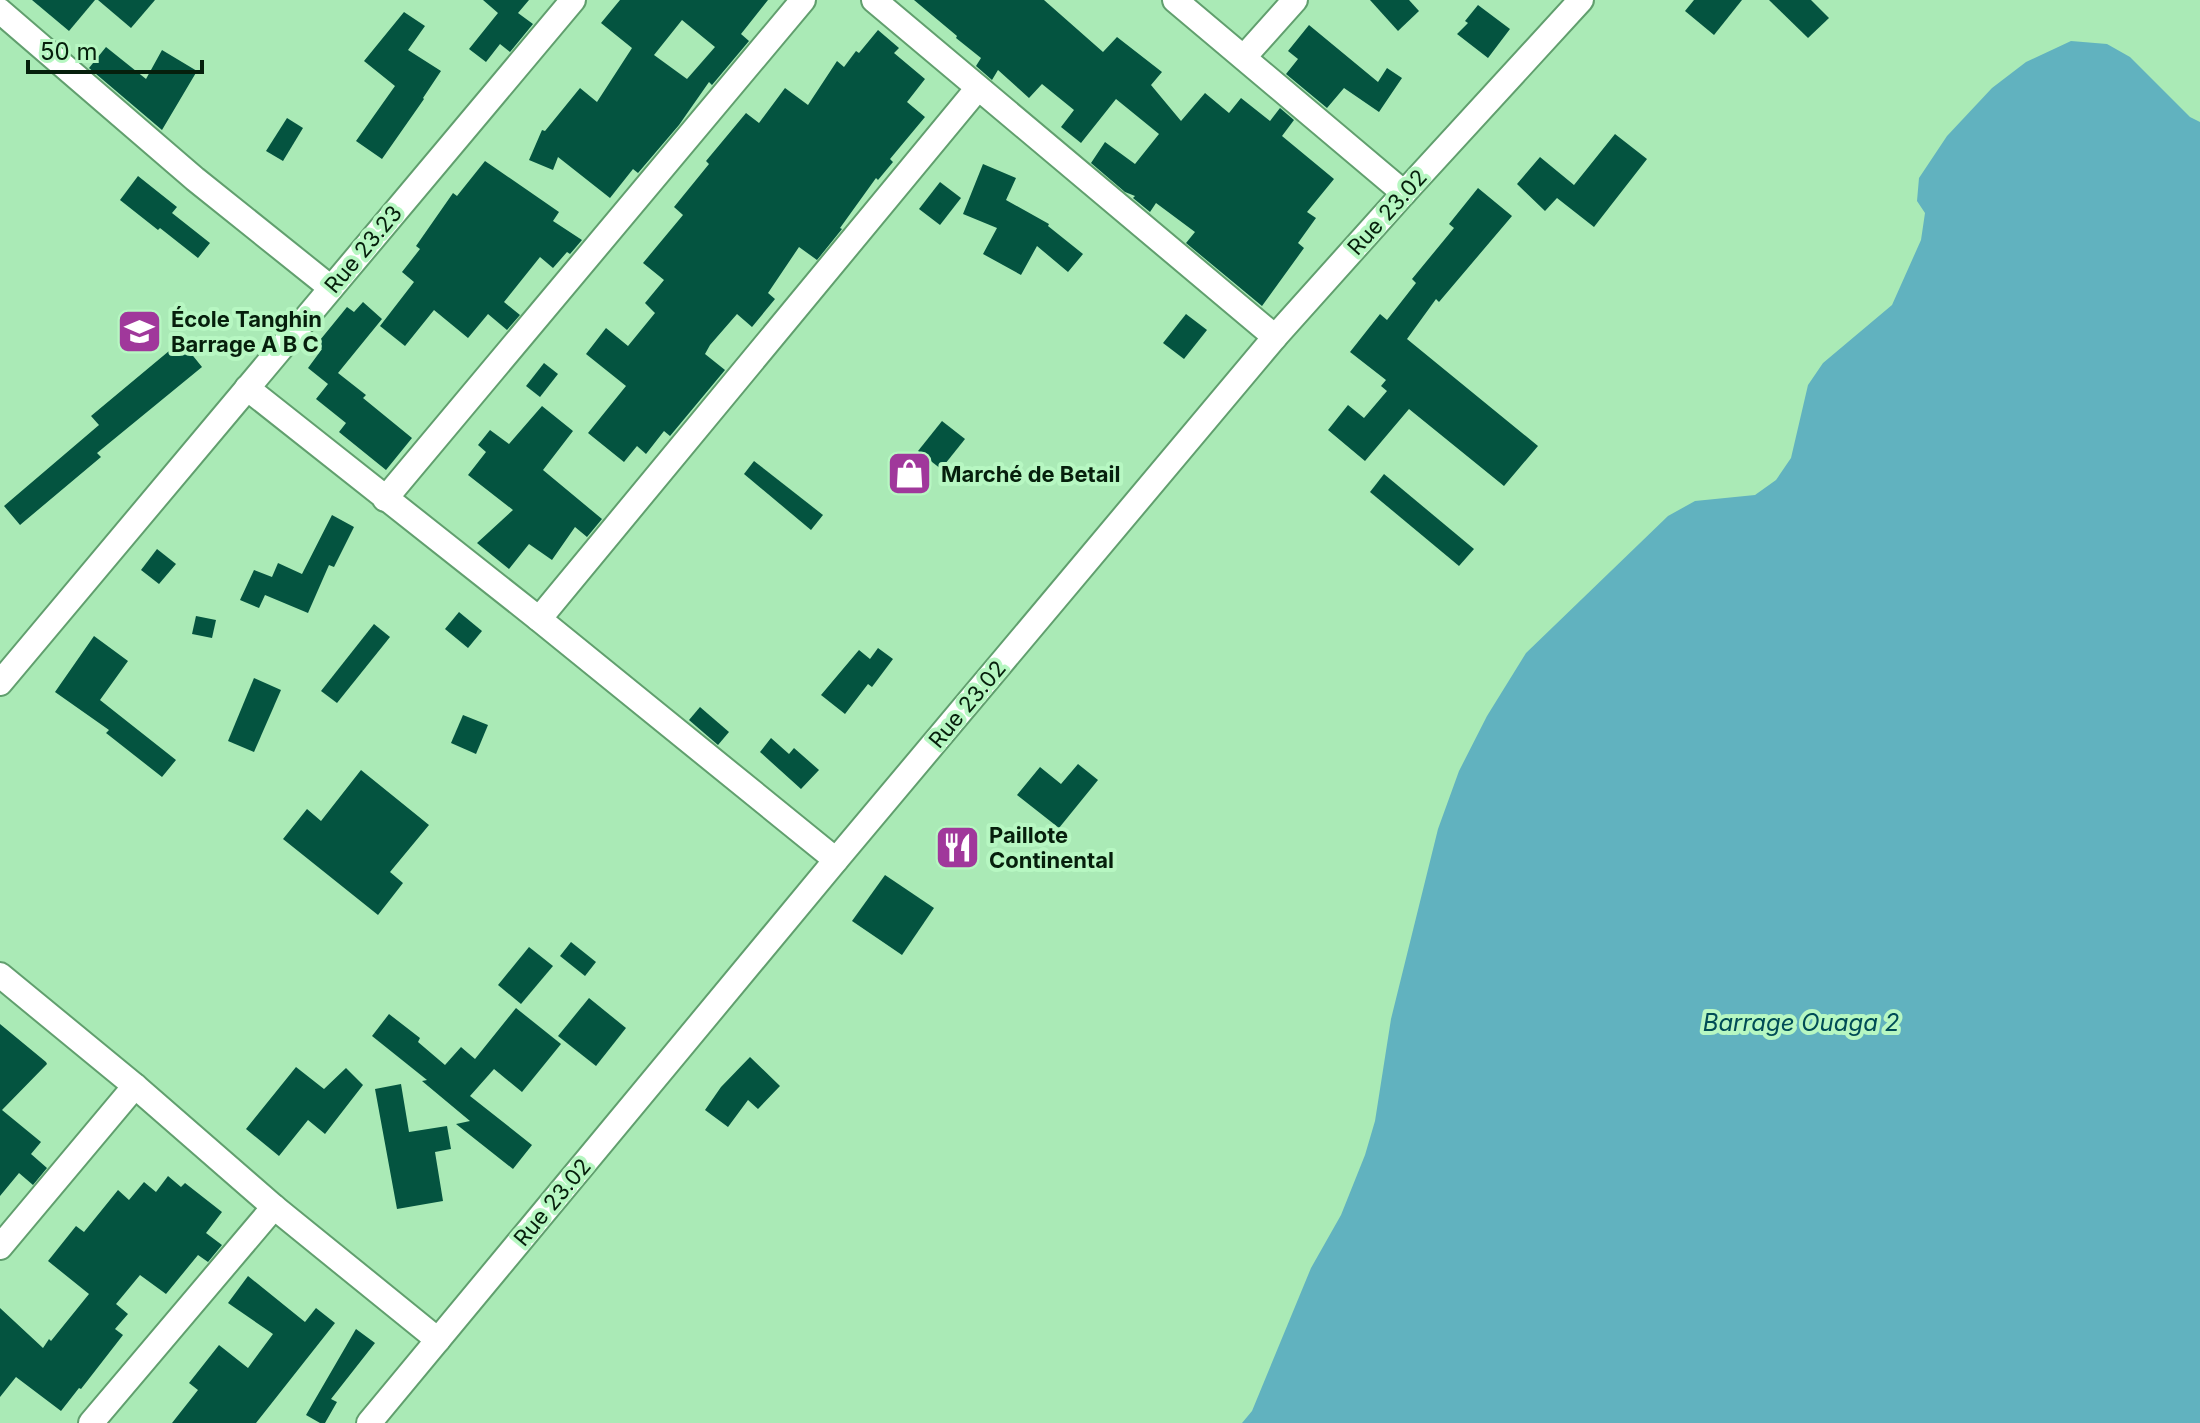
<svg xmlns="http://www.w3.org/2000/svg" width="2200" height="1423" font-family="Inter,sans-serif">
<rect width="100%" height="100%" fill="#aaeab6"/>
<polygon fill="#61b2bf" points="2071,41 2107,44 2130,57 2190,117 2200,122 2200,1423 1242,1423 1252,1411 1311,1268 1341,1215 1365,1155 1375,1121 1391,1019 1438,829 1459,771 1487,716 1526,653 1668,516 1695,501 1755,495 1776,480 1791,458 1808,385 1823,363 1892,305 1921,240 1925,213 1917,201 1919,178 1947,136 1992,88 2026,62"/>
<g fill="#045440" fill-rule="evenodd">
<polygon points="32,0 95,0 69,31"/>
<polygon points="98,0 155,0 131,28"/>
<polygon points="483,0 529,0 518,13 533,24 510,52 500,44 486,62 469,49 498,13"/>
<path d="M 620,0 L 768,0 L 741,34 L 749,41 L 712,85 L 709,82 L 679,125 L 638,173 L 633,169 L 610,198 L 558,157 L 553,170 L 529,160 L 542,130 L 545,131 L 580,88 L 597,102 L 632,48 L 601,23 ZM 682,20 L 715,47 L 687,79 L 654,55 Z"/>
<polygon points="914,0 1044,0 1103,52 1117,37 1162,72 1151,85 1181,121 1205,93 1229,113 1241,98 1270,121 1280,108 1294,120 1282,136 1334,179 1307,212 1316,218 1298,243 1304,248 1262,306 1186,243 1195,232 1156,203 1150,212 1133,198 1135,196 1125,192 1091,163 1105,142 1135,164 1159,134 1116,99 1081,143 1061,127 1074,110 1042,84 1029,98 998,70 992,80 976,66 981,58 956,38 957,36"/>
<polygon points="1370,0 1409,0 1419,11 1398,31"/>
<polygon points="1694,0 1742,0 1714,35 1685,11"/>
<polygon points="1769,0 1811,0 1829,18 1808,38"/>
<polygon points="1478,5 1510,29 1488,58 1457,34 1468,23 1465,21"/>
<polygon points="404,12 425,26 408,50 441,71 423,98 424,99 382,159 356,141 395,86 364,61"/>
<polygon points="1309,25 1378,82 1387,68 1402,78 1379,112 1344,88 1327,108 1286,74 1298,59 1288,51"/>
<polygon points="878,30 899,48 894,53 925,79 907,102 925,117 890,159 893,162 878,180 876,178 840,228 842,229 817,260 799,247 768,293 775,299 752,327 737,314 710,345 705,354 725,370 670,436 664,431 646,454 637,446 624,462 588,433 626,386 586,354 606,328 628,346 655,313 645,303 664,280 643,263 683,215 674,207 709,164 706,161 746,113 759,123 785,88 808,105 837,61 844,67 856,51 859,53"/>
<polygon points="106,47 146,79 162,50 197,71 162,130 89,68"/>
<polygon points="287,118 303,128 283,161 266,151"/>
<polygon points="1615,134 1647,159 1594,227 1557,198 1545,211 1517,184 1540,157 1574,185"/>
<polygon points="485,161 559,212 553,221 582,240 570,254 567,252 553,268 540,257 504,302 520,315 507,330 488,314 468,338 434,310 405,346 380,326 414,282 402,272 420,249 416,246 453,193 457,196"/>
<polygon points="983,164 1016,178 1006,200 1049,224 1048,226 1083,254 1068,272 1037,246 1021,275 983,254 997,228 963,214"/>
<polygon points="138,176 177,207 172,213 210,243 198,258 160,228 158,230 120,200"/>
<polygon points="940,182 961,198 940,225 919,209"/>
<polygon points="1478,188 1512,216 1439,302 1436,299 1407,339 1538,446 1504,486 1409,409 1365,461 1328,430 1348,405 1364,418 1387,391 1381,386 1386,380 1350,352 1380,314 1387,320 1416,283 1412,279 1454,228 1449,224"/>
<polygon points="363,302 382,319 338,373 366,395 363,398 412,438 386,470 339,432 346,423 316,399 328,384 308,368 322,349 316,345 347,307 354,312"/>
<polygon points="1186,314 1207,330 1184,359 1163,343"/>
<polygon points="181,341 202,367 97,453 101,457 20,525 4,506 99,425 91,416"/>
<polygon points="544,363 558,374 540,397 526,386"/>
<polygon points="542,406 573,431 543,470 602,519 587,537 575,527 552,560 529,544 509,569 477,543 513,510 468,475 486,452 478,445 490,430 509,444"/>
<polygon points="942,421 965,439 941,469 918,451"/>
<polygon points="754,461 823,515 811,530 744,474"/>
<polygon points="1384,474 1474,549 1459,566 1370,492"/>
<polygon points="332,515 354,527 334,567 329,565 308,613 265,595 259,608 240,600 254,570 272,577 278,563 302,574"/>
<polygon points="157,549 176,564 159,584 141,570"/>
<polygon points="459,612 482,631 468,648 445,629"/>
<polygon points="196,616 216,620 212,638 192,634"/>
<polygon points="374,624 390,637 337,703 321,691"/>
<polygon points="94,636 128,661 100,700 176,760 162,777 106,733 109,730 55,692"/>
<polygon points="878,648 893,659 872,687 868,684 845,714 821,695 859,650 870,659"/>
<polygon points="254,678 281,690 254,752 228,741"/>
<polygon points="700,707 729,732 718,745 689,720"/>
<polygon points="463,715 488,725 476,754 451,743"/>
<polygon points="771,738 789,754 794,748 819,770 801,789 760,752"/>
<polygon points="1078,764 1098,780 1059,828 1017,795 1040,767 1061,784"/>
<polygon points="361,770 429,825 390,872 403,883 378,915 283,839 307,809 321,821"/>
<polygon points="885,875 934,908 902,955 852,921"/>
<polygon points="571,942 596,962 585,976 560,956"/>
<polygon points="529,947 553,966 521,1004 498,985"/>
<polygon points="589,998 626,1028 596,1066 558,1036"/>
<polygon points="516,1008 561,1044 522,1092 494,1069 470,1096 532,1145 513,1169 456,1124 470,1121 422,1081 427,1080 372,1036 389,1014 420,1038 418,1042 445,1065 461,1047 475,1059"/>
<polygon points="0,1024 46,1062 47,1064 2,1110 41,1142 31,1154 47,1168 33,1185 19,1173 0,1196"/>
<polygon points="750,1057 780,1086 758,1109 748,1100 728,1127 705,1110 721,1087"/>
<polygon points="296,1067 324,1089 346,1068 363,1085 325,1134 308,1120 279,1156 246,1129"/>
<polygon points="401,1084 409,1132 447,1126 451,1149 435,1152 443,1201 397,1209 375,1089"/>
<polygon points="168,1176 181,1187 185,1183 222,1212 206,1233 222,1245 208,1262 198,1255 166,1294 140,1275 116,1304 128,1314 115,1329 123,1335 81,1389 79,1388 61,1411 16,1377 0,1397 0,1308 43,1348 49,1339 51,1341 89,1294 48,1261 76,1226 84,1232 118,1190 129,1200 144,1182 156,1192"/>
<polygon points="248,1276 305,1322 316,1308 335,1323 256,1423 172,1423 198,1390 189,1383 219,1345 248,1368 273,1334 228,1303"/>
<polygon points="356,1329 375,1343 331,1399 337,1402 325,1423 320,1423 306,1415"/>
</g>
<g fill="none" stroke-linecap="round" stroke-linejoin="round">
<defs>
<g id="minor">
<polyline points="874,0 1275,337"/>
<polyline points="1175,0 1404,193"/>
<polyline points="0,11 195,179 331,288"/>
<polyline points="1244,57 1295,0"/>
<polyline points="247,388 539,619 836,860"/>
<polyline points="385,499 803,0"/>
<polyline points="539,619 978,88"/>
<polyline points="0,683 573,0"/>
<polyline points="0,975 135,1086 274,1207 438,1340"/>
<polyline points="0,1247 135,1086"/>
<polyline points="91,1423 274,1207"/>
<polyline points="369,1423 836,860 1275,337 1404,193 1581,0"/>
</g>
</defs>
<use href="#minor" stroke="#619f6e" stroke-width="28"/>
<use href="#minor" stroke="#fff" stroke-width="24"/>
</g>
<defs>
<symbol id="school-square" viewBox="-11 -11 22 22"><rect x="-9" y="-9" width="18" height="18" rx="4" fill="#a0389b" stroke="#b7f7c2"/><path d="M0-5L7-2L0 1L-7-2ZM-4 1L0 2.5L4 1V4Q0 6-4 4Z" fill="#fff"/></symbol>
<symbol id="shop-square" viewBox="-11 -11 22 22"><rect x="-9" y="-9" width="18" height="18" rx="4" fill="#a0389b" stroke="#b7f7c2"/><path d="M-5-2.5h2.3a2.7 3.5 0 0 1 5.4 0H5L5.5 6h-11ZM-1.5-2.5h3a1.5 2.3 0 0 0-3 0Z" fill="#fff"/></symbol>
<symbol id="restaurant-square" viewBox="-11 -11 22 22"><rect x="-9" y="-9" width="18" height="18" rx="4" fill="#a0389b" stroke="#b7f7c2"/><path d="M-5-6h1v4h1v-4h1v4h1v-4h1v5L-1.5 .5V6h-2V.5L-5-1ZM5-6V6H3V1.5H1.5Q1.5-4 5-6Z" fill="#fff"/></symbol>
</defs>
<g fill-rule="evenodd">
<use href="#school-square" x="114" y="306" width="51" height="51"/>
<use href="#shop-square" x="884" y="448" width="51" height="51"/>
<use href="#restaurant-square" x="932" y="822" width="51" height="51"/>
</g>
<g text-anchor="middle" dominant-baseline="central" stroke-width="8" stroke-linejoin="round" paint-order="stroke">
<g font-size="22" fill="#061f0c" stroke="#b7f7c2">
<text transform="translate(1387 212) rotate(-48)">Rue 23.02</text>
<text transform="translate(363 249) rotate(-50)">Rue 23.23</text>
<text transform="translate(967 704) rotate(-50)">Rue 23.02</text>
<text transform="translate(552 1202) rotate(-50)">Rue 23.02</text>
</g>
<g font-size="22" font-weight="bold" fill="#061f0c" stroke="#b7f7c2" text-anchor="start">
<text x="171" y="319">École Tanghin<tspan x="171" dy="25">Barrage A B C</tspan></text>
<text x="941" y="474">Marché de Betail</text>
<text x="989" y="835">Paillote<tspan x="989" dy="25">Continental</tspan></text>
</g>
<g font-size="24" font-style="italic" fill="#004c56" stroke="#b7f7c2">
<text x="1801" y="1022">Barrage Ouaga 2</text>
</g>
</g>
<path d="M28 60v12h174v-12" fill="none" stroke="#061f0c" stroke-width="4"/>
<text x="40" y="60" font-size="24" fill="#061f0c" stroke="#b7f7c2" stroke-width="6" paint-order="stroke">50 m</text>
</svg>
